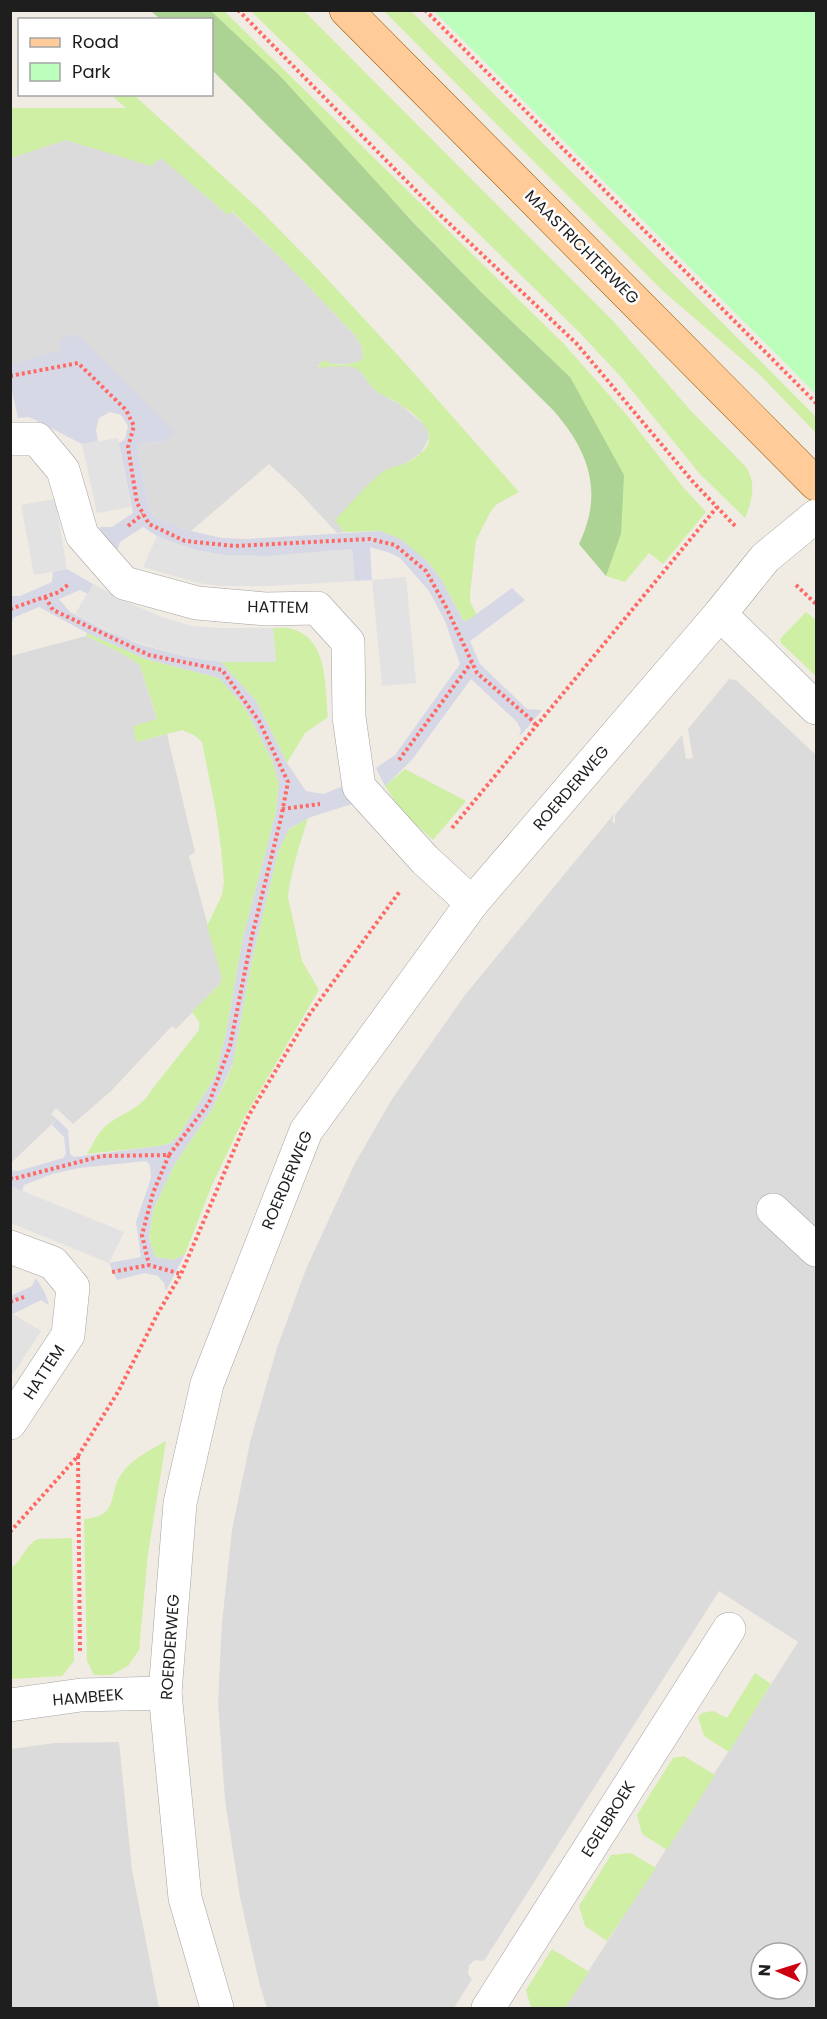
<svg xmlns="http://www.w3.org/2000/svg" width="827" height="2019" font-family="Poppins,sans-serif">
<rect width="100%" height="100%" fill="#f0ebe3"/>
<g fill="#dcdbdb" fill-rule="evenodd">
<polygon points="66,140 151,165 161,157 228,215 231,211 285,262 355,335 362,346 363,358 361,361 350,364 327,364 323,361 317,366 351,366 357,368 378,392 401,405 427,427 429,438 421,453 406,463 383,472 336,520 344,532 337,533 298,491 269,464 191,531 156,518 149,509 138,451 143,443 163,442 78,354 11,370 10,158"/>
<polygon points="86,636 121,653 140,665 157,720 136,742 167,734 195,852 189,856 222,978 220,984 176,1029 172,1026 111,1091 73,1124 56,1108 51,1114 57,1119 11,1163 11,656"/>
<path d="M 729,679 L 736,680 L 816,755 L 816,2008 L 565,2008 L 798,1642 L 719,1591 L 484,1961 L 475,1960 L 469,1965 L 468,1974 L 472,1979 L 454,2008 L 267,2008 L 260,1986 L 240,1897 L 225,1800 L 218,1702 L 222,1623 L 232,1530 L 251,1438 L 277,1348 L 306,1269 L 354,1165 L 392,1099 L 465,995 L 614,814 L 612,821 L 615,824 L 615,815 L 682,735 L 686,759 L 693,758 L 688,729 ZM 761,1953 L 797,1953 L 797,1989 L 761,1989 Z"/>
<polygon points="119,1742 132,1870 159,2008 11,2008 11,1749 55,1743"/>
</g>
<g fill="#cfefa5">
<polygon points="211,11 224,11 563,343 625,413 683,487 706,512 663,564 649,553 625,582 606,576 621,534 570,377 481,292"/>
<path d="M 251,11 L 304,11 L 614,322 L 691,411 L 746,467 C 757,485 752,500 745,518 L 700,474 L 621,377 L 579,332 Z"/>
<polygon points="384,11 411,11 816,417 816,433 760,375 662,290"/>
<path d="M 111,95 L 134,95 L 261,211 L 317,268 L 405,363 L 519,492 L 497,504 L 491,511 L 476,540 L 470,594 L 470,602 L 477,615 L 467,621 L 463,620 L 441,579 L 427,561 L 380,531 L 344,532 L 335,520 C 347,508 372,478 384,471 C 391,467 399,466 406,463 C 450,441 423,419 395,401 C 388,397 378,394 372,387 C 366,380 363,370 353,367 C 344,365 327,368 317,367 L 324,360 C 332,367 356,366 363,358 L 362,346 L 355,335 L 285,262 L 232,211 L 228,215 L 161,158 L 151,166 L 66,140 L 11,158 L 10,108 L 126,108 Z"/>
<polygon points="806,612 816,620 816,676 781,643 780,639"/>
<path d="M 273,628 C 279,628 287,627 292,629 C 329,639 325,688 328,717 L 305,733 L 287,763 L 256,701 L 221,662 L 276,662 Z"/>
<path d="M 87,633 L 146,659 L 219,678 L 239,700 L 248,713 L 273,762 L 279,784 L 276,812 L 243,938 L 226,1034 L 215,1077 L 180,1134 L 171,1143 L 160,1146 L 87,1154 C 92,1146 96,1136 102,1130 C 118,1112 138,1114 153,1088 L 199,1030 L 199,1022 L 192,1012 L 220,984 L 222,978 L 207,926 L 222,895 L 224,881 L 221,848 L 216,812 L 202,742 L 194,735 L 182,730 L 136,742 L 133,726 L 157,719 L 140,665 L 121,653 L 86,636 Z"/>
<polygon points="405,769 466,801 433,840 403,813 385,786"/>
<polygon points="308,818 298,850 290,882 288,897 302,961 319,990 244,1118 212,1185 185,1254 174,1260 155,1257 149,1238 153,1210 174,1165 212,1109 226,1080 233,1063 251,964 278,852 288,830"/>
<path d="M 166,1441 L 148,1554 L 139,1650 L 128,1666 L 111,1675 L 94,1675 L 87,1661 L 84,1519 C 121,1517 107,1491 123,1472 C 133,1458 151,1450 166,1441 Z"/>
<path d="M 72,1538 L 74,1661 L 62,1676 L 11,1679 L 11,1568 C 22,1561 25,1546 37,1539 Z"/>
<polygon points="755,1673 771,1684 729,1752 704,1736 698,1717 702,1713 713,1711 727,1718"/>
<polygon points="684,1756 715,1775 667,1850 642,1834 637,1815 673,1758"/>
<polygon points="631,1853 656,1868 607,1941 585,1926 579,1906 611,1855"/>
<polygon points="552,1949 589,1972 565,2008 531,2008 526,1990"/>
</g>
<path fill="#acd394" d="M 151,11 L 211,11 L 282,78 L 411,220 L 481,292 L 570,377 L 624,475 L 621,534 L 606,576 L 579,544 C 604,492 589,451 553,410 L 212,70 L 212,20 L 160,19 Z"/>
<polygon fill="#bcfebc" points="434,11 816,11 816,394"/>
<g fill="#e2e2e2">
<polygon points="118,438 131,507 97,513 82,444"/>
<polygon points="55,499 67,569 34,575 21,505"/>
<polygon points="157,536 196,550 224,555 267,556 352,549 355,581 269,586 220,586 199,583 143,567"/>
<polygon points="406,577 416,683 382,686 372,580"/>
<polygon points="93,584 129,603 162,617 192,626 219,628 273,628 276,662 221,662 186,657 123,638 75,614"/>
<polygon points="10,1186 124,1232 109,1263 11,1223"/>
<polygon points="11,1313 41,1331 11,1377 10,1315"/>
</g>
<g fill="#d7d8e6">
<polygon points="78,334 174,432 164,442 143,443 138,451 149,509 156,518 191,531 222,538 246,539 380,531 401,539 427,561 441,579 463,620 467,621 512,588 525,600 470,641 480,664 527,709 542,710 533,721 519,737 521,730 517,722 471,679 411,761 385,786 376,768 395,755 460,664 445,621 429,591 400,558 390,553 370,547 372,580 355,581 352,549 267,556 224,555 196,550 173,542 157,536 143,527 120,542 116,553 102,538 100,527 112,527 133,513 119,443 125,439 128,426 121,415 110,412 99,418 96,430 98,441 82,444 29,417 18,418 11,387 10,364 61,350 59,339"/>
<polygon points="67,569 93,584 88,594 80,590 59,599 70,612 107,631 139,644 186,657 221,662 256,701 287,763 306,791 324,794 343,786 352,804 308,818 289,829 278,852 251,964 233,1063 212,1109 174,1165 153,1210 149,1238 155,1257 174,1260 185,1254 166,1291 164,1283 158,1276 145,1273 117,1280 109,1263 141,1257 136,1222 151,1178 150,1165 146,1161 79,1168 52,1174 24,1185 22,1191 11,1186 11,1170 18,1171 63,1158 66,1154 64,1137 52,1125 57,1119 68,1130 70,1154 74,1157 160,1146 171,1143 180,1134 215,1077 226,1034 243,938 276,812 279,784 273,762 248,713 239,700 219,678 146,659 87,633 39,607 13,618 11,628 11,596 20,596 52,582 53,572"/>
<polygon points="36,1278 45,1293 49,1305 41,1300 11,1315 11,1296 32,1286"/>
</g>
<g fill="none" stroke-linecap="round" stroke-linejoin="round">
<defs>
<g id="minor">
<polyline points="10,439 37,439 63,470 82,535 124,583 197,603 266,609 317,608 348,642 349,717 359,787 425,860 472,903"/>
<polyline points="720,614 816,708"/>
<polyline points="773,1210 816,1250"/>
<polyline points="10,1247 53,1263 73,1287 68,1335 10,1423"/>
<polyline points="10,1705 81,1695 165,1693"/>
<polyline points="217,2008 185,1898 165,1693 180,1503 207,1384 306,1131 472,903 720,614 765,558 816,516"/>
<polyline points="488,2008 729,1629"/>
</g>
<polyline id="major" points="346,10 816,484"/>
</defs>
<use href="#minor" stroke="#a5a5a5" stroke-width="34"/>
<use href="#major" stroke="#985a00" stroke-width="34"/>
<g stroke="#ff6965" stroke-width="4" stroke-dasharray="3 3" stroke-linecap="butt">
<polyline points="238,10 436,211 576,343 694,483 737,528"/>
<polyline points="425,10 816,403"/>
<polyline points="10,376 78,363 126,410 134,426 128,447 137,503 149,524 185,541 235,546 370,539 395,545 426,571 446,607 477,673 533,721 537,727"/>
<polyline points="128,526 143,514"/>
<polyline points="796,585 816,604"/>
<polyline points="45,597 53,610 149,655 222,670 259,721 288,782 281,818 252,936 230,1046 209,1103 169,1155"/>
<polyline points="10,609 59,592 70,583"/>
<polyline points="399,760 471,663"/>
<polyline points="282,809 320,804"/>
<polyline points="452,828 717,507"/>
<polyline points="10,1178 13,1179 102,1156 169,1155 153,1193 142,1235 149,1265 181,1274"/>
<polyline points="112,1272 149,1265"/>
<polyline points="10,1302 24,1297"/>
<polyline points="78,1456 80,1653"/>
<polyline points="10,1532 78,1456 118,1392 158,1313 181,1274 249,1115 309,1015 400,891"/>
</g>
<use href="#minor" stroke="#fff" stroke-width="33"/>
<use href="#major" stroke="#ffcb99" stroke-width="33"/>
</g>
<g text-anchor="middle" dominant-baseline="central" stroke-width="5" stroke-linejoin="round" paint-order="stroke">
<g font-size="16" fill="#1e1e1e" stroke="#fff">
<text transform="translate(582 247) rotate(45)">MAASTRICHTERWEG</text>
<text transform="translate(278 607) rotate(1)">HATTEM</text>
<text transform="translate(571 788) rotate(-49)">ROERDERWEG</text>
<text transform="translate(287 1180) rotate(-67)">ROERDERWEG</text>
<text transform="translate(44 1372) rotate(-57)">HATTEM</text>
<text transform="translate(170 1647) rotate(-86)">ROERDERWEG</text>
<text transform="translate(88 1697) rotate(-5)">HAMBEEK</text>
<text transform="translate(608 1819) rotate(-58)">EGELBROEK</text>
</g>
</g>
<rect width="827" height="2019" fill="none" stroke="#1e1e1e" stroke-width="24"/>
<rect x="18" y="18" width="195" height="78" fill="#ffffff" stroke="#a5a5a5" stroke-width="1.5"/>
<rect x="30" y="38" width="30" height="9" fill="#ffcb99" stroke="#a5a5a5" stroke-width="1.5"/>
<text x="72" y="48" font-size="18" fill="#1e1e1e">Road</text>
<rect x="30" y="63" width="30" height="18" fill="#bcfebc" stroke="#a5a5a5" stroke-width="1.5"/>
<text x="72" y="78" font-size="18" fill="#1e1e1e">Park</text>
<g transform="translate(779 1971) rotate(273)"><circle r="28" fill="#ffffff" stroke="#a5a5a5" stroke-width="1.5"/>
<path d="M0-4.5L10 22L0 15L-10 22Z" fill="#cc0010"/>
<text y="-9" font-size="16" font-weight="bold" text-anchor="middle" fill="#1e1e1e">N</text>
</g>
</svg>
